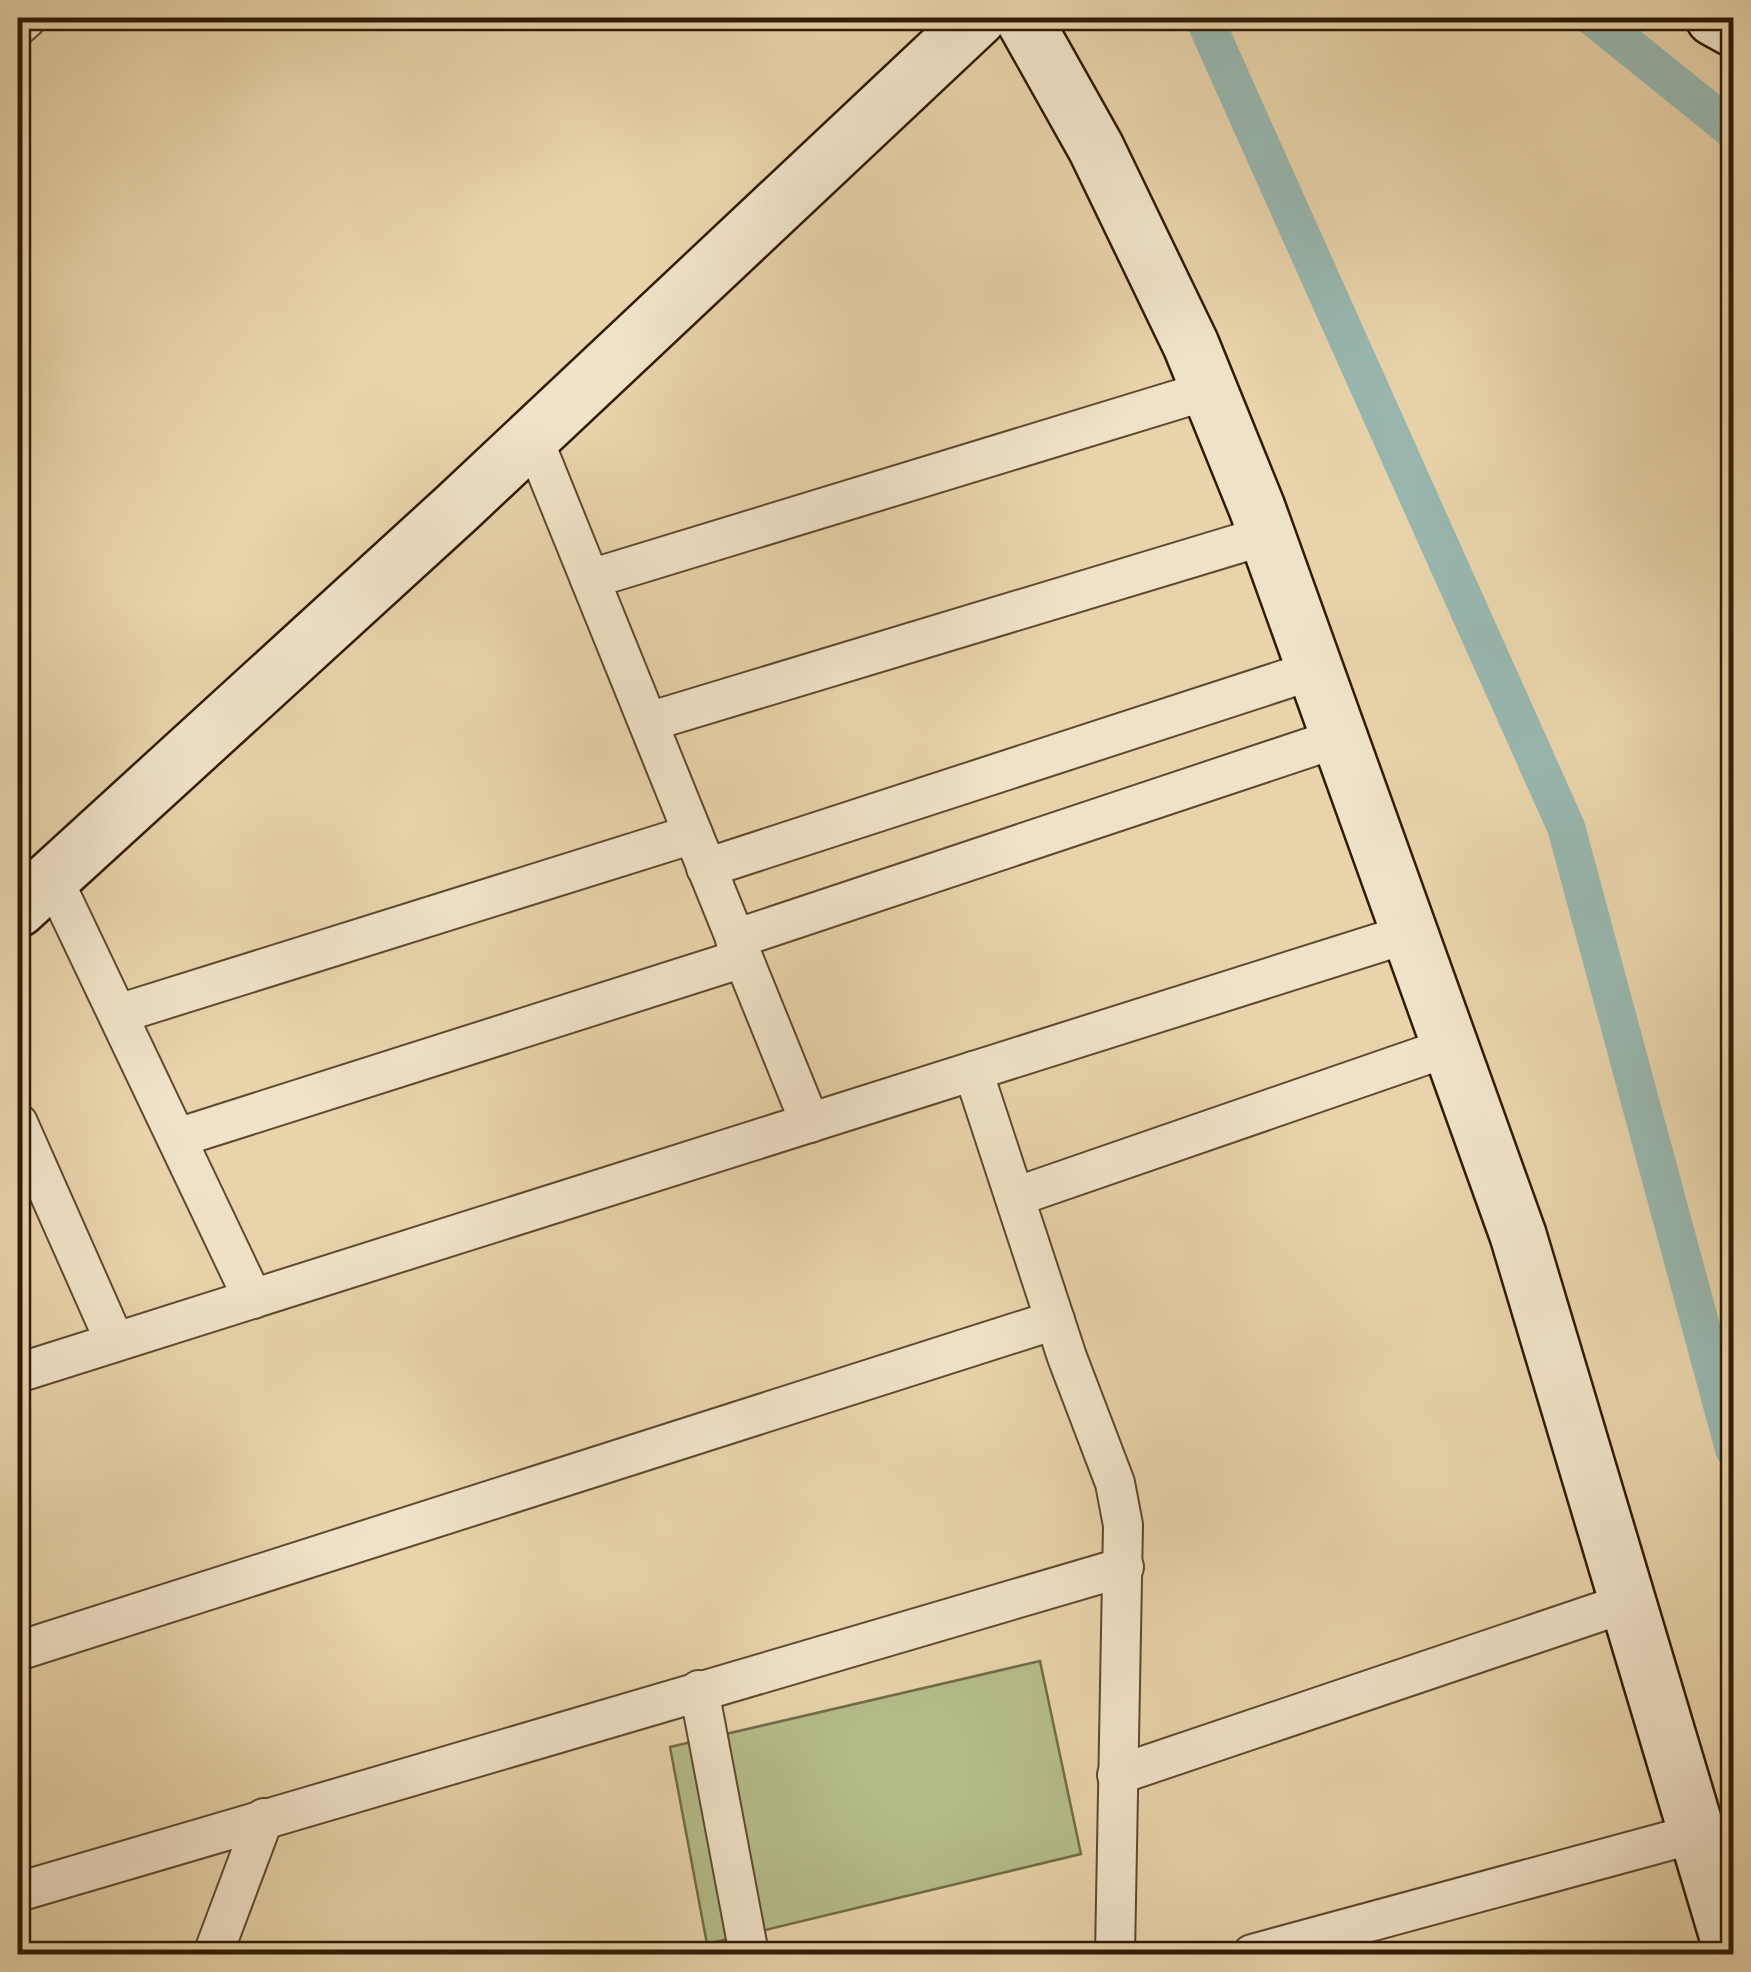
<svg xmlns="http://www.w3.org/2000/svg" width="1751" height="1972" font-family="'IM FELL French Canon',serif">
<rect width="100%" height="100%" fill="#e8d3aa"/>
<filter id="stains"><feTurbulence type="fractalNoise" baseFrequency=".002" numOctaves="4"/><feColorMatrix values="0 0 0 0 .2 0 0 0 0 .09 0 0 0 0 .02 0 0 0 .5 -.17"/></filter>
<radialGradient id="worn" r=".72"><stop offset=".6" stop-color="#630" stop-opacity="0"/><stop offset="1" stop-color="#630" stop-opacity=".3"/></radialGradient>
<polygon fill="#b4bd8a" stroke="#726c48" stroke-width="2.5" points="1040,1661 1081,1854 707,1944 670,1747"/>
<g fill="none" stroke-linecap="round" stroke-linejoin="round">
<g stroke="#98b7af" stroke-width="38">
<polyline points="1204,18 1566,827 1734,1449"/>
<polyline points="1594,18 1734,131"/>
</g>
<defs>
<g id="street">
<polyline points="18,26 27,18"/>
<polyline points="532,436 810,1123"/>
<polyline points="590,579 1209,390"/>
<polyline points="648,722 1267,535"/>
<polyline points="706,868 1314,670"/>
<polyline points="52,877 253,1299"/>
<polyline points="735,939 1338,738"/>
<polyline points="118,1014 693,834"/>
<polyline points="973,1071 1067,1357 1115,1483 1123,1525 1115,1954"/>
<polyline points="18,1123 115,1342"/>
<polyline points="177,1138 743,958"/>
<polyline points="1015,1197 1449,1047"/>
<polyline points="18,1373 1407,934"/>
<polyline points="18,1651 1055,1320"/>
<polyline points="699,1690 749,1954"/>
<polyline points="1117,1775 1626,1603"/>
<polyline points="18,1892 1124,1567"/>
<polyline points="213,1954 264,1818"/>
<polyline points="1252,1954 1694,1834"/>
</g>
<g id="secondary">
<polyline points="1023,18 1096,148 1191,345 1257,508 1518,1235 1733,1954"/>
<polyline points="1714,18 1734,29"/>
<polyline points="18,909 458,507 978,18"/>
</g>
</defs>
<use href="#street" stroke="#5e492e" stroke-width="42"/>
<use href="#secondary" stroke="#301b05" stroke-width="60"/>
<use href="#street" stroke="#f0e2c8" stroke-width="38"/>
<use href="#secondary" stroke="#f0e2c8" stroke-width="55"/>
</g>
<rect width="1751" height="1972" fill="none" stroke="#e8d3aa" stroke-width="60"/>
<rect x="20" y="20" width="1711" height="1932" fill="none" stroke="#301b05" stroke-width="5"/>
<rect x="30" y="30" width="1691" height="1912" fill="none" stroke="#301b05" stroke-width="2.5"/>
<rect width="100%" height="100%" filter="url(#stains)"/>
<rect width="100%" height="100%" fill="url(#worn)"/>
</svg>
